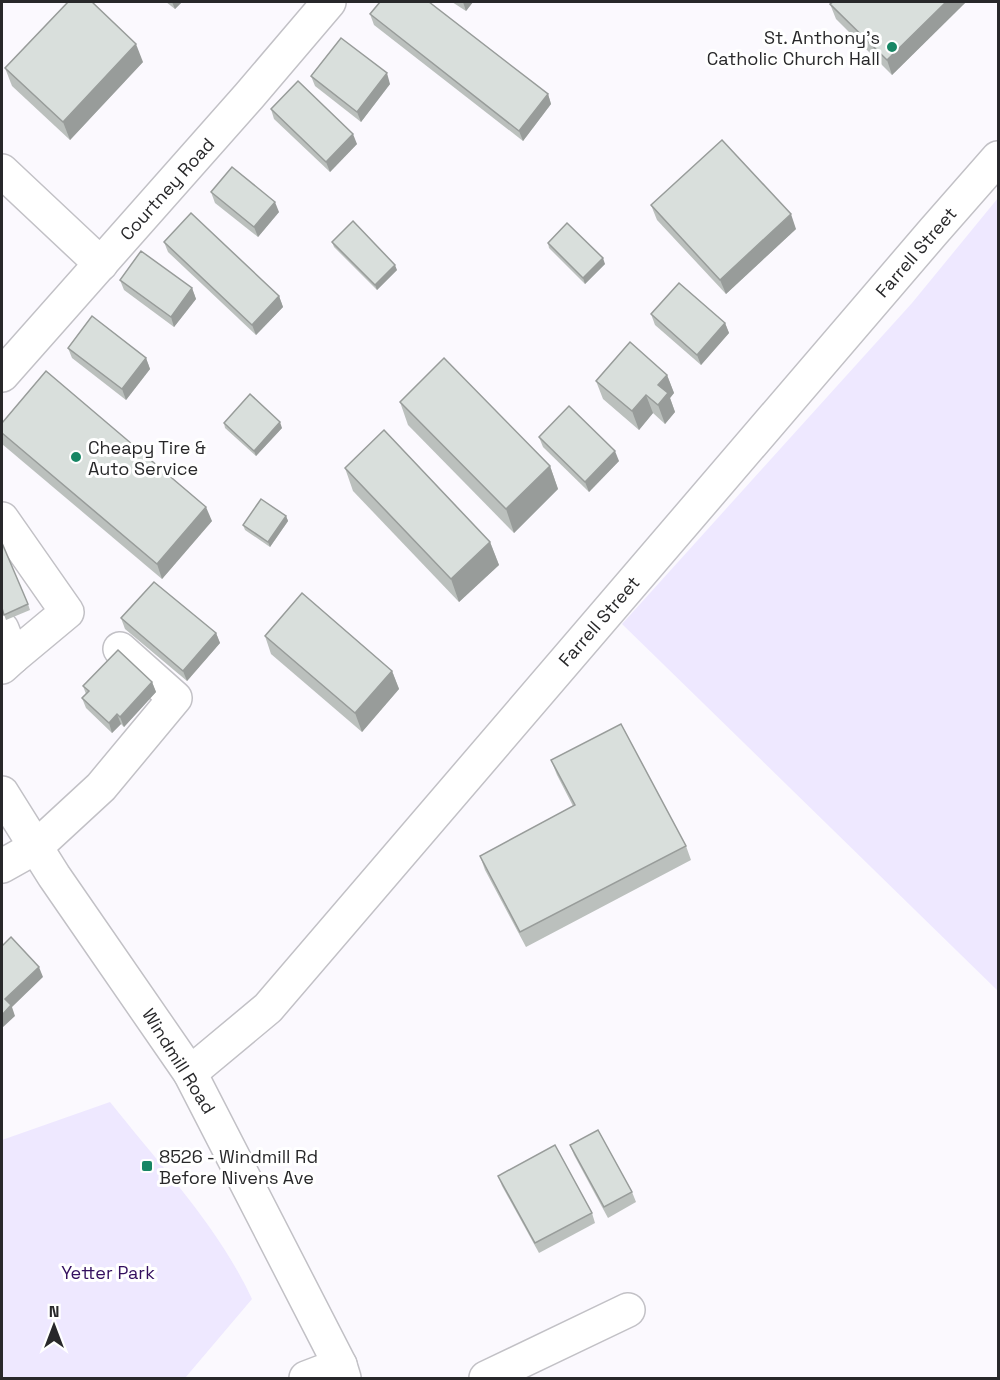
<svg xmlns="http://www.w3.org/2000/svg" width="1000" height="1380" font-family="'Space Grotesk',sans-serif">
<rect width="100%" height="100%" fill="#fbf9fe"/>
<g fill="#eee8ff">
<polygon points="998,198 998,991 622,624 912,303"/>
<path d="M 110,1102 C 160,1165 218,1226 252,1299 L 185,1378 L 2,1378 L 2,1140 Z"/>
</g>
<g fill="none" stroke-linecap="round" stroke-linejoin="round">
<defs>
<g id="minor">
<polyline points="2,171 101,264"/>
<polyline points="2,375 249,96 329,2"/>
<polyline points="2,519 67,612 13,657"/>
<polyline points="2,629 13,657 2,667"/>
<polyline points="2,866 36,847 101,787 175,698 120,649"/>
<polyline points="190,1073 268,1008 933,232 998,158"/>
<polyline points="306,1378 340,1365"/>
<polyline points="486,1378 628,1310"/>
</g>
<polyline id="major" points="2,793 54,876 190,1073 340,1365 344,1378"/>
</defs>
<use href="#minor" stroke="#c2c1c6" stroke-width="36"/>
<use href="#major" stroke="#c2c1c6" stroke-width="36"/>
<use href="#minor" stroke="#fff" stroke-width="33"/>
<use href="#major" stroke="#fff" stroke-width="33"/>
</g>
<g fill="#bbc0bd">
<polygon points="166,2 182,2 175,9"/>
<polygon points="452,2 473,2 466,11"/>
<polygon points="966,2 892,75 836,19 830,4"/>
<polygon points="370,14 548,94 551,104 523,141 374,25"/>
<polygon points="143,62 70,140 12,86 5,68"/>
<polygon points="311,76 390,84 361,122 315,86"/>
<polygon points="271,109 357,144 330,172 274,119"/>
<polygon points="211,192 279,212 258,237 215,203"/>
<polygon points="651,205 796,229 726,294 657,220"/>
<polygon points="164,242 279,296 283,307 256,335 168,252"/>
<polygon points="332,242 397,270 377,290 334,247"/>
<polygon points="548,243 605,264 585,284 549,248"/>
<polygon points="120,280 192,288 196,299 174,327 124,290"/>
<polygon points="651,314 725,323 729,333 701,365 655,325"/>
<polygon points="68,348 146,358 150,369 126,400 72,358"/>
<polygon points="667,375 674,393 670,398 675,412 665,424 653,413 639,430 603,399 596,381"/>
<polygon points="400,402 550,466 558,489 514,533 408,425"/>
<polygon points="2,423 212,521 162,579 2,444"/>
<polygon points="224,423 282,428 256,456 225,428"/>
<polygon points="539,437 619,461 589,492 543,447"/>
<polygon points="345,468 490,542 499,565 459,602 353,491"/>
<polygon points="286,516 288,521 270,547 245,530 243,525"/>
<polygon points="28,604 30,610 6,620 2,609"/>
<polygon points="121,618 216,633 220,643 187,681 125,629"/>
<polygon points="265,636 392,671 399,689 362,732 271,654"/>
<polygon points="152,682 156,692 124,727 121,724 112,733 86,708 82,698 86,694 83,686"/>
<polygon points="551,760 686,846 691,860 526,947 485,870 480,856 573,806 557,775"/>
<polygon points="570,1145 632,1192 636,1202 608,1218 574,1155"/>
<polygon points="498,1176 592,1213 595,1223 539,1253 502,1186"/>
</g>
<g fill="#989c9a">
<polygon points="172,2 182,2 175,9"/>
<polygon points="463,2 473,2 466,11"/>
<polygon points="946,2 966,2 892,75 887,60"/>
<polygon points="136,44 143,62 70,140 63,122"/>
<polygon points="387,73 390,84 361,122 357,112"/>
<polygon points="548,94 551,104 523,141 519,131"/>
<polygon points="353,134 357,144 330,172 326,162"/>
<polygon points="275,202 279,212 258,237 254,227"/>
<polygon points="791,214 796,229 726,294 720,280"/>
<polygon points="603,258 605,264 585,284 583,278"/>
<polygon points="395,265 397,270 377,290 375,285"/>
<polygon points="192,288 196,299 174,327 171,317"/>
<polygon points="279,296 283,307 256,335 252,325"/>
<polygon points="725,323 729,333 701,365 697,355"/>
<polygon points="146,358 150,369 126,400 122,389"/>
<polygon points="667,375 674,393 670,398 675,412 665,424 658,405 658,385"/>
<polygon points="646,395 653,413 639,430 632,411"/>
<polygon points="280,422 282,428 256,456 254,451"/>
<polygon points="615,451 619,461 589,492 585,482"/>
<polygon points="550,466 558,489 514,533 506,509"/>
<polygon points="206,507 212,521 162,579 157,564"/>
<polygon points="286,516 288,521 270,547 268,542"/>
<polygon points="490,542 499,565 459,602 451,579"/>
<polygon points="216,633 220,643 187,681 183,671"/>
<polygon points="392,671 399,689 362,732 355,713"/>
<polygon points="152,682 156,692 124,727 120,717"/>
<polygon points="117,714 121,724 112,733 109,723"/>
<polygon points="39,967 43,977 12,1007 15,1016 2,1028 2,1015 5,999"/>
</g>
<g fill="#d9dfdc" stroke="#989c9a" stroke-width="1.5">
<polygon points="68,2 92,2 136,44 63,122 5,68"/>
<polygon points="380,2 429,2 548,94 519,131 370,14"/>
<polygon points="833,2 946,2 887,60 830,4"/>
<polygon points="341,38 387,73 357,112 311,76"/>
<polygon points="298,81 353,134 326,162 271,109"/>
<polygon points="722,140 791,214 720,280 651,205"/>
<polygon points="232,167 275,202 254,227 211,192"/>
<polygon points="191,213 279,296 252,325 164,242"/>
<polygon points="353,221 395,265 375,285 332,242"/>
<polygon points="567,223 603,258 583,278 548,243"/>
<polygon points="141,251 192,288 171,317 120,280"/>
<polygon points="679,283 725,323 697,355 651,314"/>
<polygon points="92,316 146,358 122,389 68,348"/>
<polygon points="630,342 667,375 658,385 668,393 658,405 646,395 632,411 596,381"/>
<polygon points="444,358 550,466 506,509 400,402"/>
<polygon points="46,371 206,507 157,564 2,433 2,423"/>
<polygon points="250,394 280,422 254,451 224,423"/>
<polygon points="569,406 615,451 585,482 539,437"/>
<polygon points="384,430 490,542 451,579 345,468"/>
<polygon points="261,499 286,516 268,542 243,525"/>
<polygon points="2,543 28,604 4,615 2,608"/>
<polygon points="154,582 216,633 183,671 121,618"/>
<polygon points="302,593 392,671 355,713 265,636"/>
<polygon points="118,650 152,682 120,717 117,714 109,723 82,698 89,691 83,686"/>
<polygon points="621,724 686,846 520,932 480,856 575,805 551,760"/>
<polygon points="11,937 39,967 5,999 11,1005 2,1015 2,946"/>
<polygon points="598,1130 632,1192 604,1207 570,1145"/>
<polygon points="555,1145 592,1213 535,1243 498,1176"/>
</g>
<g fill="#178664" stroke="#fff" stroke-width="2">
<circle cx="892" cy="47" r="6"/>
<circle cx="76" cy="457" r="6"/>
<rect x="141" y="1160" width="12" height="12" rx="3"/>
</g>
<g text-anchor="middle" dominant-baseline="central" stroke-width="6" stroke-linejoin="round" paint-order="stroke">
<g font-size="18" fill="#28282a" stroke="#fff" text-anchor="start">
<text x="880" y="37" text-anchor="end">St. Anthony's<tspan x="880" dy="21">Catholic Church Hall</tspan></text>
<text x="88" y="447">Cheapy Tire &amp;<tspan x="88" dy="21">Auto Service</tspan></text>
<text x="159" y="1156">8526 - Windmill Rd<tspan x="159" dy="21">Before Nivens Ave</tspan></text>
</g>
<g font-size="18" fill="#28282a" stroke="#fff">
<text transform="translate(167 189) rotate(-48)">Courtney Road</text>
<text transform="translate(916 252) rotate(-49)">Farrell Street</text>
<text transform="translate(599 621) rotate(-49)">Farrell Street</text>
<text transform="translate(179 1061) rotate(58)">Windmill Road</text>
</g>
<g font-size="18" fill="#34105f" stroke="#fff">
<text x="108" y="1272">Yetter Park</text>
</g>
</g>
<rect width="1000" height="1380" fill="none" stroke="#28282a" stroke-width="6"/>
<g transform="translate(54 1326)" stroke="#ffffff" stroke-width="4.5" paint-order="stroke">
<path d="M0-4.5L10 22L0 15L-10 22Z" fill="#28282a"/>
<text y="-9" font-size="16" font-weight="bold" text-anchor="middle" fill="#28282a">N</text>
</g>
</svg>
